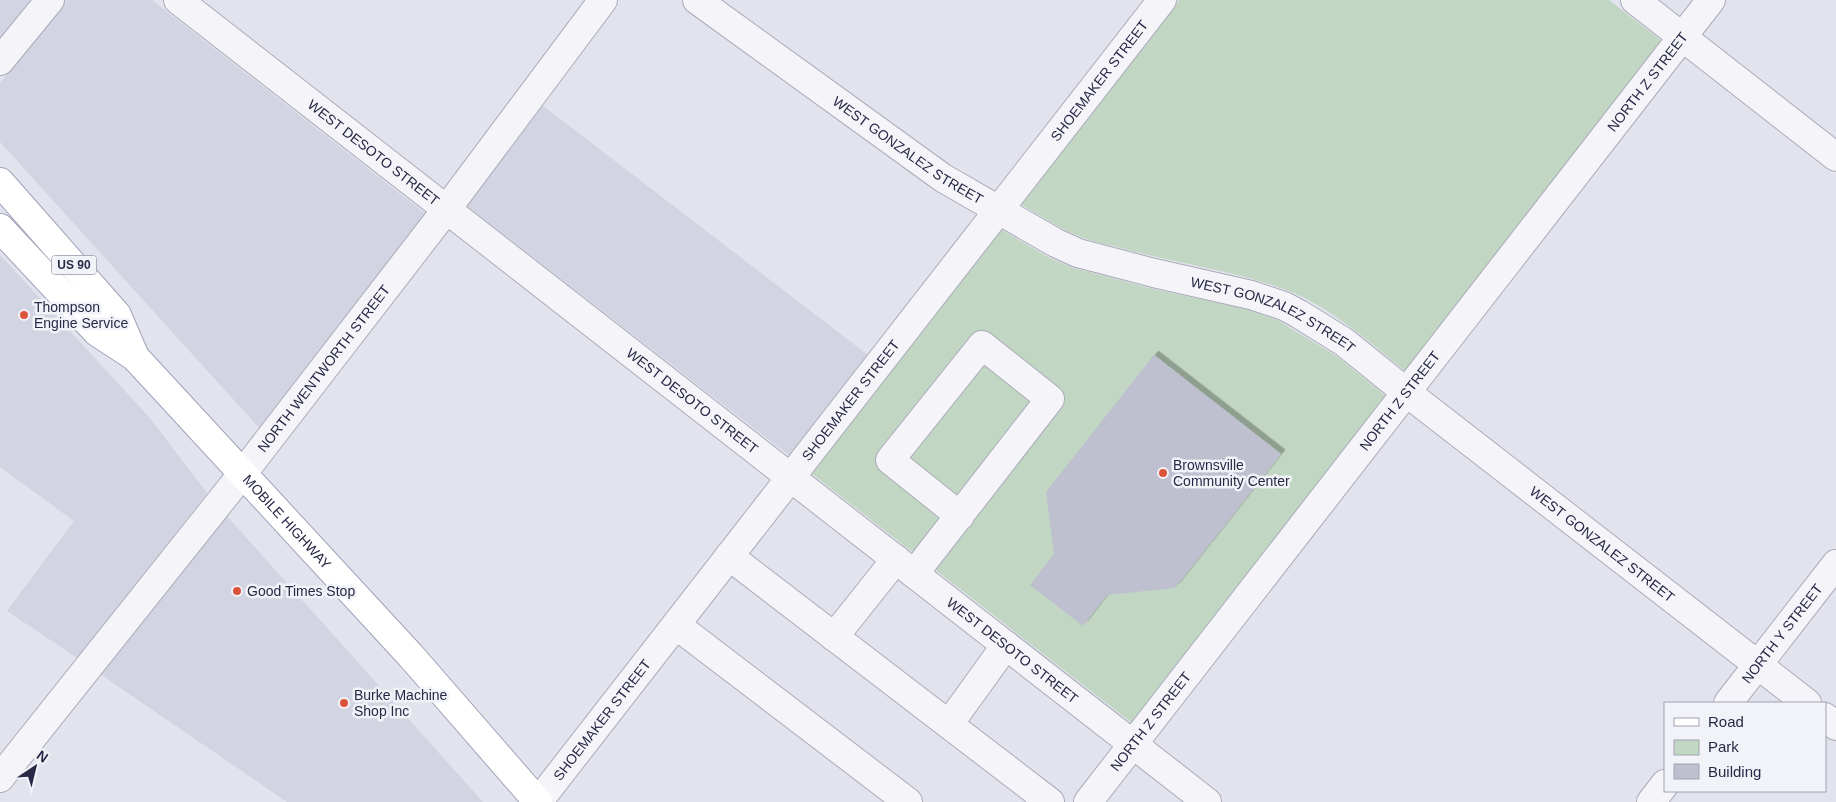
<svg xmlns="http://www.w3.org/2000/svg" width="1836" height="802" font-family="Helvetica,sans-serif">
<defs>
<filter id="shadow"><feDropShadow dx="4.5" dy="-4.5" stdDeviation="0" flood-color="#0004"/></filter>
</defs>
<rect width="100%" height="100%" fill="#e2e3ec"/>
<g fill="#d3d4e1">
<polygon points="0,0 32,0 0,39"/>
<polygon points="67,0 152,0 426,214 260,429 0,142 0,83"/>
<polygon points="542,105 868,355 790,456 467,206"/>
<polygon points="0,255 149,417 207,493 77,658 7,611 74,521 0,467"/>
<polygon points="227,516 483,802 287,802 100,674"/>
</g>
<g fill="#c2d7c3">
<path d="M 1179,0 L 1609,0 L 1662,41 L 1405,371 C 1372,344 1330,307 1289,291 C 1234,270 1174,263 1117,247 C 1106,244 1094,242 1084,238 C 1061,230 1041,216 1020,204 Z"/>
<polygon points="1000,229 1048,257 1071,267 1149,288 1246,309 1277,320 1335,355 1386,396 1132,723 811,473"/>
</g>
<polygon fill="#bebfcf" filter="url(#shadow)" points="1154,355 1281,454 1175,588 1107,595 1083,626 1030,585 1054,554 1046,492"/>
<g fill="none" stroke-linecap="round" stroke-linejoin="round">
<defs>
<g id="minor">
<path id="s1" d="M 178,0 L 1207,802"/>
<path id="s2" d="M 697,0 L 943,178 L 1056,243 L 1078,253 L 1154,273 L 1251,295 L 1284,306 L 1299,314 L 1344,342 L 1406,392 L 1807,703"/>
<polyline points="1635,0 1836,157"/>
<polyline points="0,61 50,0"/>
<polyline points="729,556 1050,802"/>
<polyline points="914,574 1050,399 982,345 890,460 960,516"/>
<polyline points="676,625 908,802"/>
<polyline points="834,637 896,559"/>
<path id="s3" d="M 1728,703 L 1836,564"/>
<polyline points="1825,717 1836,726"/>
<polyline points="949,724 1006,645"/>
<path id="s4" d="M 0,778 L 243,473 L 446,210 L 603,0"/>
<path id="s5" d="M 538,802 L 1162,0"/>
<path id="s6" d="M 1088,802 L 1711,0"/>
<polyline points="1651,802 1665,784"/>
</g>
<g id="major">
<polyline points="0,182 117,315 135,357"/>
<path id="s7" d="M 0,228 L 97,332 L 135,357 L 411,656 L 538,802"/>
</g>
</defs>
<use href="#minor" stroke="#aaabba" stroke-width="30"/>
<use href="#major" stroke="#a0a2b9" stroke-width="30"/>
<use href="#minor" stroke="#f5f5f9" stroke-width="28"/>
<use href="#major" stroke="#fff" stroke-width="28"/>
</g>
<g fill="#dd533a" stroke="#f2f3f9" stroke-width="2">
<circle cx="24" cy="315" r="5"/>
<circle cx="1163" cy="473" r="5"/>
<circle cx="237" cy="591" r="5"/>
<circle cx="344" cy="703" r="5"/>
</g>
<g text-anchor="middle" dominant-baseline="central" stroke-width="5" stroke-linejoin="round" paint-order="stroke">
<rect fill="#f2f3f9" stroke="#65667c" stroke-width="1" x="51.5" y="255.5" width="45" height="19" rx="4"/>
<g font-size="12" font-weight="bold" fill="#282946">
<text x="74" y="265">US 90</text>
</g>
<g font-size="14" fill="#282946" stroke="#f2f3f9">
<text stroke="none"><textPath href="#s5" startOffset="914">SHOEMAKER STREET</textPath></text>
<text stroke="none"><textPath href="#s6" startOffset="912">NORTH Z STREET</textPath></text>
<text stroke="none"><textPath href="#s2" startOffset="259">WEST GONZALEZ STREET</textPath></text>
<text stroke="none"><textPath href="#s1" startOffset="248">WEST DESOTO STREET</textPath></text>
<text stroke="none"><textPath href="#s2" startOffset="664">WEST GONZALEZ STREET</textPath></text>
<text stroke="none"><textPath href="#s4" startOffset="522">NORTH WENTWORTH STREET</textPath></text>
<text stroke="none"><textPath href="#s1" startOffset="652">WEST DESOTO STREET</textPath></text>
<text stroke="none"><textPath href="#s5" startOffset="509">SHOEMAKER STREET</textPath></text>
<text stroke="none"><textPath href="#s6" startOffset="508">NORTH Z STREET</textPath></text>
<text stroke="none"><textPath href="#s7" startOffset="412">MOBILE HIGHWAY</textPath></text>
<text stroke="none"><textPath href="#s2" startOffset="1069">WEST GONZALEZ STREET</textPath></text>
<text stroke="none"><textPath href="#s3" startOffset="88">NORTH Y STREET</textPath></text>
<text stroke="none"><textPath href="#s1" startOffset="1058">WEST DESOTO STREET</textPath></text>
<text stroke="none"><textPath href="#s5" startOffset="104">SHOEMAKER STREET</textPath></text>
<text stroke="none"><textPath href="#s6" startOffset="102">NORTH Z STREET</textPath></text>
</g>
<g font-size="14" fill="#282946" stroke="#f2f3f9" text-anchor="start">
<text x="34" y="307">Thompson<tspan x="34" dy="16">Engine Service</tspan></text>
<text x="1173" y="465">Brownsville<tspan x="1173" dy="16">Community Center</tspan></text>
<text x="247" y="591">Good Times Stop</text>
<text x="354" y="695">Burke Machine<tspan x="354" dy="16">Shop Inc</tspan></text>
</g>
</g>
<rect x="1664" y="702" width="162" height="90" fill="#f2f3f9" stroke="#a1a2b1"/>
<rect x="1674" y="718" width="25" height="8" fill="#ffffff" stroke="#a1a2b1"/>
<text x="1708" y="727" font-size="15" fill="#282946">Road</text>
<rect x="1674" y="740" width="25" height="15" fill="#c2d7c3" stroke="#a1a2b1"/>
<text x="1708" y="752" font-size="15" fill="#282946">Park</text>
<rect x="1674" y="764" width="25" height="15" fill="#bebfcf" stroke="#a1a2b1"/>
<text x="1708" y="777" font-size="15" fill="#282946">Building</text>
<g transform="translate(35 767) rotate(35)" stroke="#f2f3f9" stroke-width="4" paint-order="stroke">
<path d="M0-4L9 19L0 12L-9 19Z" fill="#282946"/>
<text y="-8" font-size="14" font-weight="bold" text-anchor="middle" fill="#282946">N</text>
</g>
</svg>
